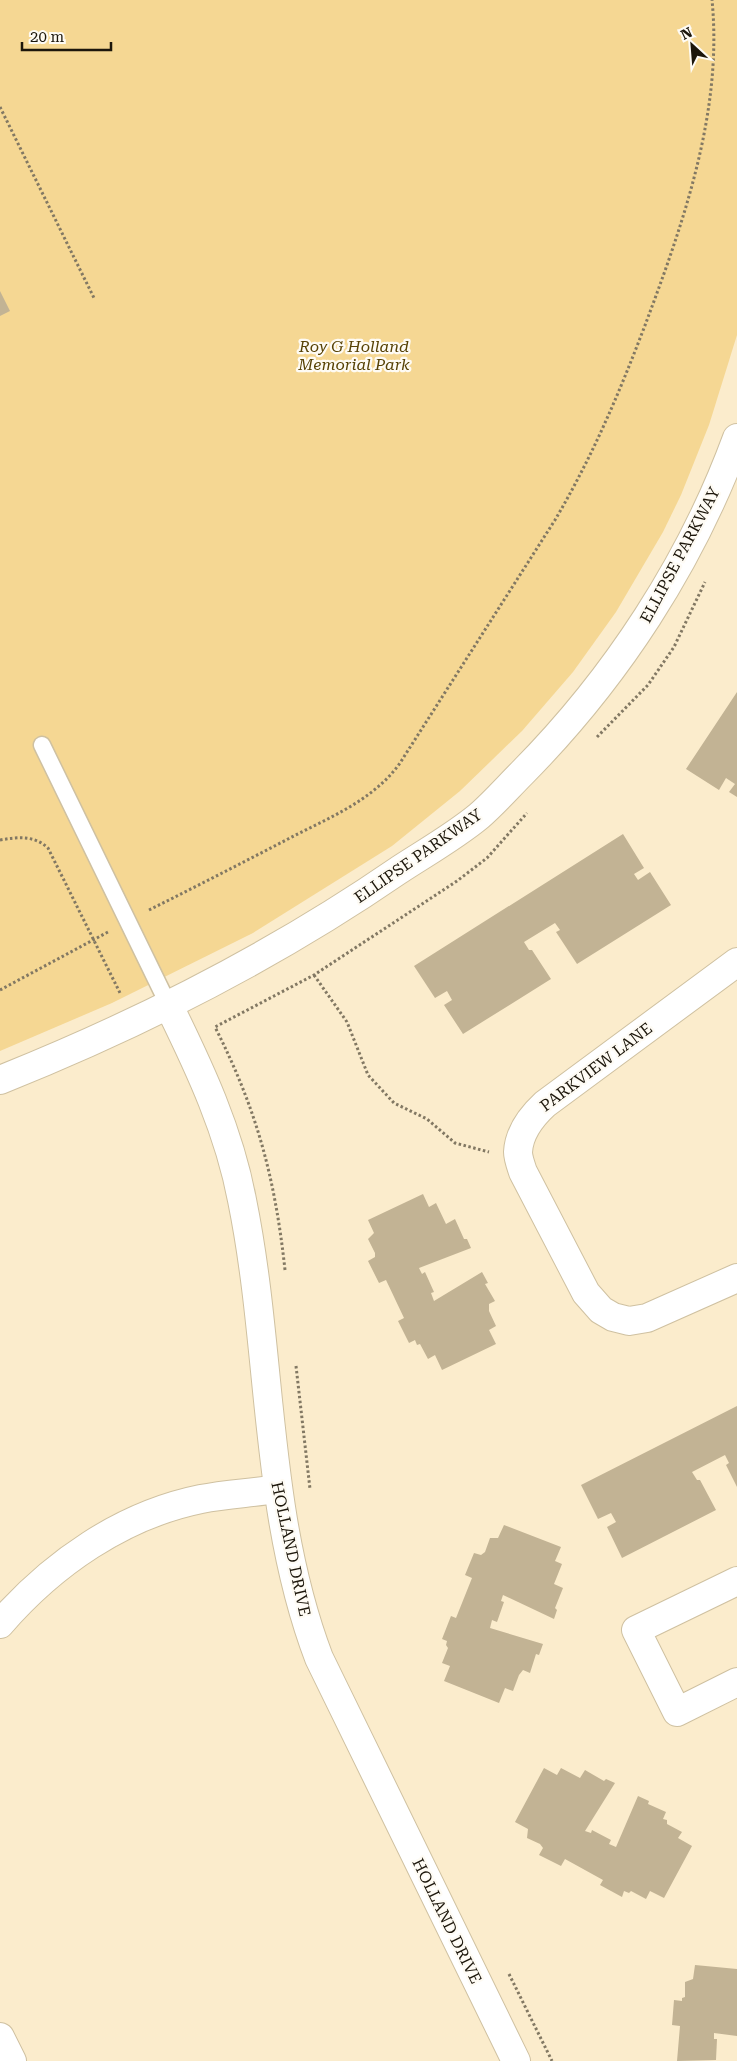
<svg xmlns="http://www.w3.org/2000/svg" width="737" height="2061" font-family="'Roboto Serif',serif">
<rect width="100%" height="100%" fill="#fbeccc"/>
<polygon fill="#f5d793" points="0,0 737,0 737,335 709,425 681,495 663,532 616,612 573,672 522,731 460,791 392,846 253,933 112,1003 0,1051"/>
<g fill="#c2b394">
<polygon points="0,291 10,311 0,316"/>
<polygon points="737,692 737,797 729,792 735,784 726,778 719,790 686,769"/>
<polygon points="623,834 644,868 634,874 638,880 650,872 671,905 577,964 556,932 560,930 555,923 524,942 529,950 532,950 551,979 463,1034 444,1005 452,1000 447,991 435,998 414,966"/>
<polygon points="423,1194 429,1207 436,1203 446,1224 455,1219 464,1239 467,1239 471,1248 419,1268 422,1274 425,1272 434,1292 431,1293 434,1301 482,1272 488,1283 485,1284 495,1301 489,1304 489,1311 496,1326 489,1330 496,1344 442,1370 435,1355 428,1359 420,1344 417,1345 415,1340 409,1343 398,1321 404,1318 386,1280 379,1283 368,1261 375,1257 375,1253 368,1239 374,1233 368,1220"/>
<polygon points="737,1406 737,1487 726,1465 729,1463 725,1455 692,1472 697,1480 700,1480 716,1510 622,1558 607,1527 616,1522 611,1513 598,1519 581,1485"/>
<polygon points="504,1525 561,1547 555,1561 562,1564 554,1584 563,1588 555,1608 557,1610 554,1619 503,1595 501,1601 504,1602 497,1622 492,1620 490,1628 543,1644 539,1655 536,1654 530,1673 523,1670 519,1675 513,1691 505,1688 499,1703 444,1681 450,1666 442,1663 448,1648 446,1645 447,1641 442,1639 451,1616 456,1618 472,1578 465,1575 474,1553 481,1555 485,1552 490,1538 498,1538"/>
<polygon points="544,1768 557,1775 561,1768 580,1778 585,1770 604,1781 606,1779 615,1783 585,1831 591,1833 592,1830 611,1840 609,1844 616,1847 638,1796 649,1801 648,1804 666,1812 663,1819 667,1820 667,1824 682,1832 678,1838 692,1846 664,1898 650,1891 646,1899 631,1891 629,1893 624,1891 622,1897 600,1885 603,1880 565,1859 561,1866 539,1855 543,1848 540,1844 527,1838 528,1829 515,1822"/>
<polygon points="695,1965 737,1969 737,2036 714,2033 714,2039 717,2039 716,2060 677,2061 680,2026 672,2025 674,2000 682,2001 682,1998 685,1997 685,1982 693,1979"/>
</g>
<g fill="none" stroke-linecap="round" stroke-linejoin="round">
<defs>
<polyline id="service" points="42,745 169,1006"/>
<g id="minor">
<path d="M 737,962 L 545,1104 C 532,1116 519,1133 518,1152 C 518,1158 521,1166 523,1172 L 586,1293 L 601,1310 L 613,1317 L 629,1321 L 647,1318 L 737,1278"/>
<path d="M 169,1006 C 200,1069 229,1131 242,1200 C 273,1352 263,1511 319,1658 L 516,2061"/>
<path d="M 0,1080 C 140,1024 274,956 399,870 C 425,853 455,836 479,816 C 494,803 508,787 522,773 C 616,678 691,563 737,438"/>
<polyline points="737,1581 636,1630 677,1712 737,1682"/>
<path d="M 0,1624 C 52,1564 122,1515 201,1499 C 226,1494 252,1493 277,1489"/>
<polyline points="0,2037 12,2061"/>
</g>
</defs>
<use href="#service" stroke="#cfc1a1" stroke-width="19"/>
<use href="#minor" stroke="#cfc1a1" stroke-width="30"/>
<g stroke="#827863" stroke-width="3" stroke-dasharray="2.5 2.5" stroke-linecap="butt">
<polyline points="0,107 94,298"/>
<polyline points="597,737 648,685 674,647 705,582"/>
<path d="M 0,840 C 18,837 34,835 48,848 L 121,995"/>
<path d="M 149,910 C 195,887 242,863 288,839 C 328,818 373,801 400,763 L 555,520 C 592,457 618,396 644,328 C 683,224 723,112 712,0"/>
<polyline points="314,975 347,1022 368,1075 394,1103 427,1119 455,1143 489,1152"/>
<polyline points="0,990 108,932"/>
<path d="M 285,1270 C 275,1178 257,1110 215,1027 L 314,975 L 457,881 L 487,858 L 527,813"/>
<polyline points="296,1366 310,1489"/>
<polyline points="509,1974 552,2061"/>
</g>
<use href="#service" stroke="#fff" stroke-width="16"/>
<use href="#minor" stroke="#fff" stroke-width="28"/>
</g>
<g text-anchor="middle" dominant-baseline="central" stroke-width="4.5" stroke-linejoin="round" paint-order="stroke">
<g font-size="16" font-style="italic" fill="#574205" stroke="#fefbf4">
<text x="354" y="346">Roy G Holland<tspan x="354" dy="18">Memorial Park</tspan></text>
</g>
<g font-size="16" fill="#1c160b" stroke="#fefbf4">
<text transform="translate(680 555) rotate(-62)">ELLIPSE PARKWAY</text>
<text transform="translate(418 856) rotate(-35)">ELLIPSE PARKWAY</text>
<text transform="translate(596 1067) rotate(-37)">PARKVIEW LANE</text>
<text transform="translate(291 1549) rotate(78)">HOLLAND DRIVE</text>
<text transform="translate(447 1921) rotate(64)">HOLLAND DRIVE</text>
</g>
</g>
<g transform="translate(692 45) rotate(334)" stroke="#fefbf4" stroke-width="4" paint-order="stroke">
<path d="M0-4L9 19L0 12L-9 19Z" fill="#1c160b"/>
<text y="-8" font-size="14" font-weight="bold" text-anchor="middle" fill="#1c160b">N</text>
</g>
<path d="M22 42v8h89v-8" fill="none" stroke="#1c160b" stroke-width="2.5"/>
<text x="30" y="42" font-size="15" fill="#1c160b" stroke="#fefbf4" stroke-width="4" paint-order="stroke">20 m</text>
</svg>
